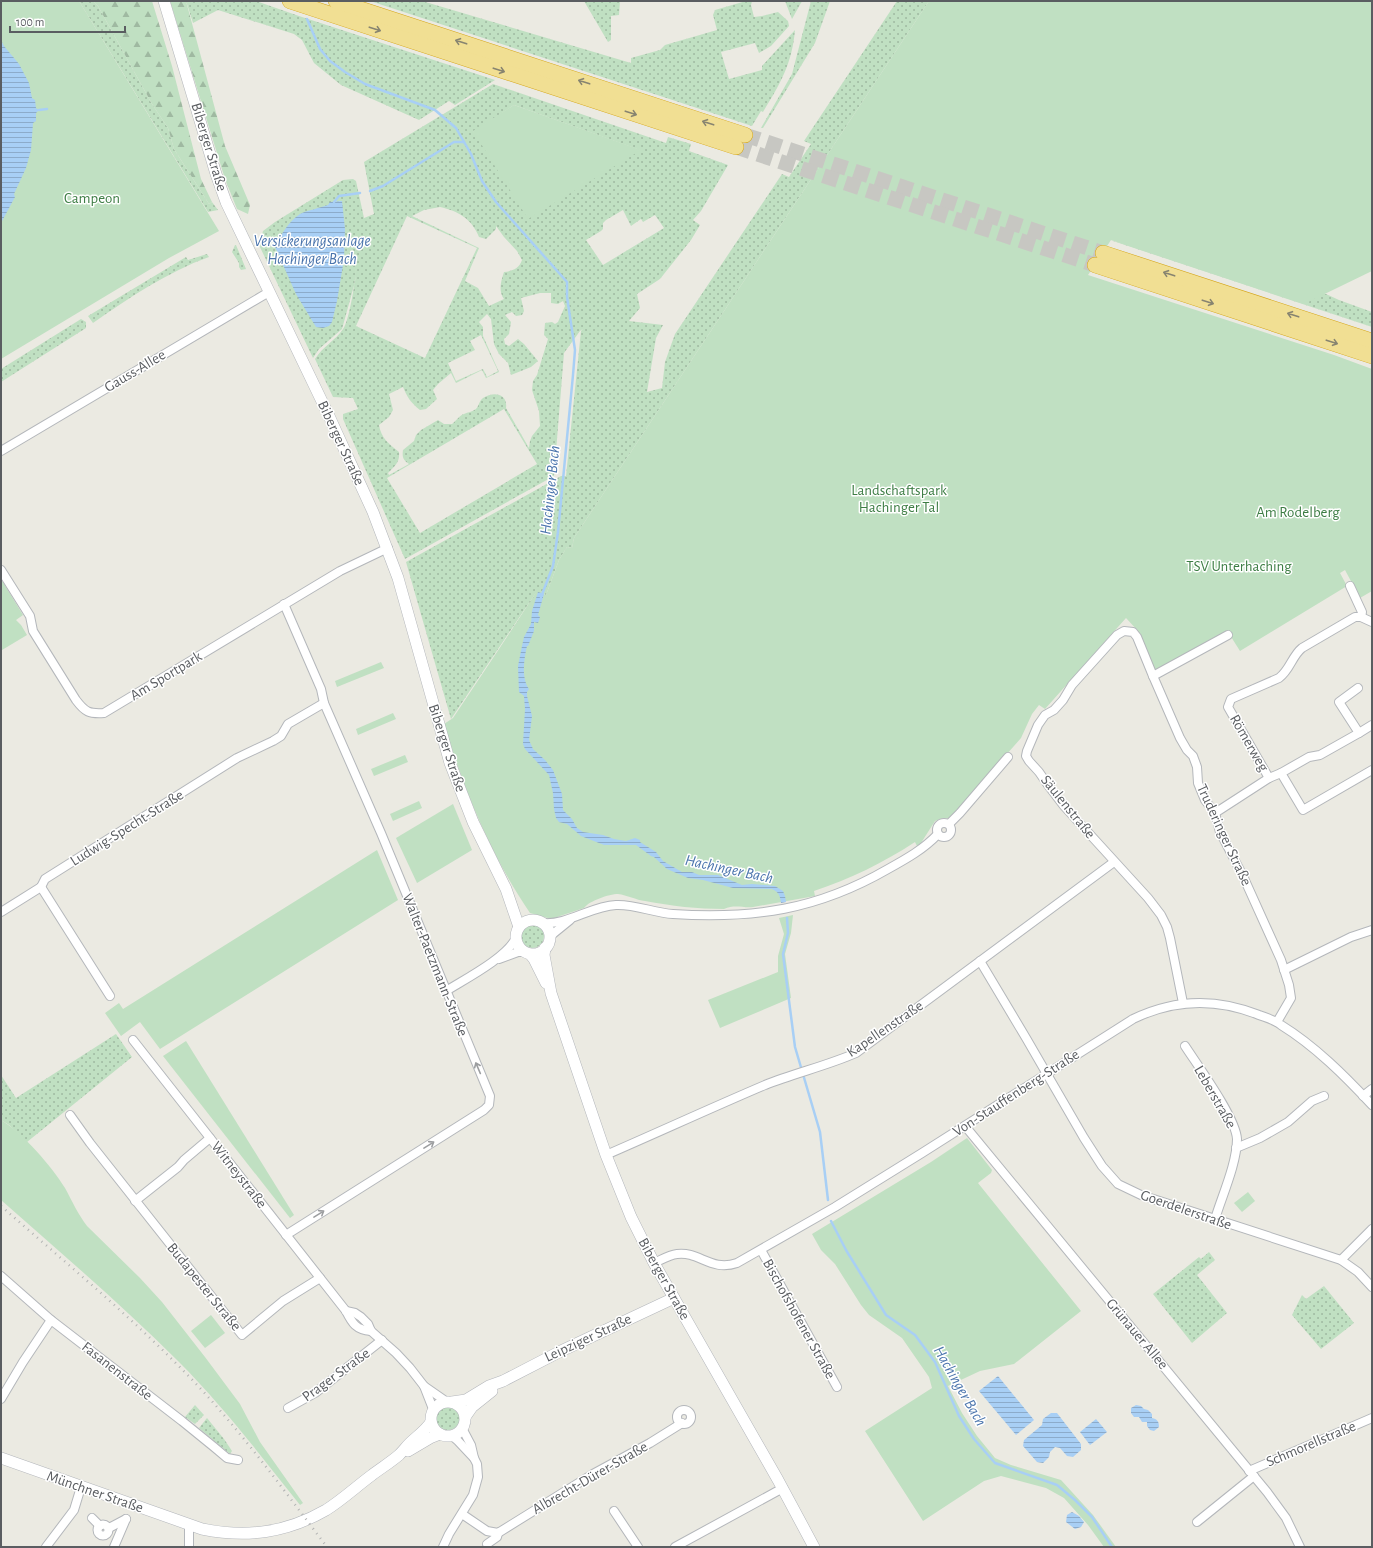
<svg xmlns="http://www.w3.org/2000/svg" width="1373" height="1548" font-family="'Alegreya Sans',sans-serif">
<defs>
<pattern id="grass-dots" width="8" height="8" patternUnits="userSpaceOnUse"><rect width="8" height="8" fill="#c0e0c2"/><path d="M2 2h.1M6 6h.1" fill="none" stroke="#9fb9a1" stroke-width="1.8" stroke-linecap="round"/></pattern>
<pattern id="forest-firs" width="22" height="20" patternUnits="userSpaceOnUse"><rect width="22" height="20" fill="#c0e0c2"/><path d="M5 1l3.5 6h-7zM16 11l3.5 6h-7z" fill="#9fb9a1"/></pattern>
<pattern id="water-rules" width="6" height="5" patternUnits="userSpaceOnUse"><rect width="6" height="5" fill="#a8cff5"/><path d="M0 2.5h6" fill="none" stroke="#8cabca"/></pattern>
</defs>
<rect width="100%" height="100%" fill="#ebeae2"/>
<g fill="url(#grass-dots)" fill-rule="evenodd">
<polygon points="79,1 93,1 98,6 152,104 168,128 174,149 209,204 212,202 218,210 208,212"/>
<polygon points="186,1 256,1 299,16 495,80 455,105 449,101 419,120 341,85 314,63 302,40 294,34 218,10 193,23"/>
<path d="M 370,1 L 422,1 L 631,63 L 631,58 L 660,50 L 665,45 L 717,30 L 713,15 L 715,10 L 746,1 L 752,1 L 751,5 L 754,17 L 762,16 L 778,12 L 788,21 L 789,26 L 771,46 L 759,53 L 755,43 L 721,52 L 729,79 L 762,70 L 762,66 L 795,30 C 792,64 780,84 763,112 L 761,111 L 752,126 Z"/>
<polygon points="584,1 620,1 619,15 611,16 611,40 608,42"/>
<polygon points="785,1 802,1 792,19"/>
<polygon points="811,1 830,1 815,43 763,128 761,128 792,74"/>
<path d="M 897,1 L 929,1 L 574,538 L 572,548 L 567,547 L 559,560 L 546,595 L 538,593 L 500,648 L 537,591 L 451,719 L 406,562 L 561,476 L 566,476 L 581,331 L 583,329 L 580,331 L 564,353 L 554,476 L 405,559 L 343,419 L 343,414 L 358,409 L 353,398 L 333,397 L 315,359 C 323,346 335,341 343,329 C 349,322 356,278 356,268 L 355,282 L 342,329 L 319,349 L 313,358 L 259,245 L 263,231 L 275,222 L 343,180 L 353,179 L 356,181 L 364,218 L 374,214 L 364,162 L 493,84 L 666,143 L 668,137 L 691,144 L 689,151 L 728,165 L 701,211 L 693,220 L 700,225 L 691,240 L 660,279 L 637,294 L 640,308 L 629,321 L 663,325 L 656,338 L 647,392 L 662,388 L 665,362 L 675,334 L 782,174 L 789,177 L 811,144 L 804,141 ZM 514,105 L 640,150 L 473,132 ZM 440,207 C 458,211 472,219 479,237 L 486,239 L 496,229 L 496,226 L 504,237 L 517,251 L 522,260 C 519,269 512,271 504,272 C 501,281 498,291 504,299 L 489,306 L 478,288 L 465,281 L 479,248 L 412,216 L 424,210 ZM 623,210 L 631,226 L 641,219 L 643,222 L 655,215 L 664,228 L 603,265 L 586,240 L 601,231 L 603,229 L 603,223 L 606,220 ZM 407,216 L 477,248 L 425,358 L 356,326 ZM 540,293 L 551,293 L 551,303 L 558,304 L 563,301 L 565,306 L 558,322 L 555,324 L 552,322 L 545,323 L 544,335 L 548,339 L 537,375 L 533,381 L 532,390 L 539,411 L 540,426 L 532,436 L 530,441 L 529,448 L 506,408 C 508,393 493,391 483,398 C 479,401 479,406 476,409 C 472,412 468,412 464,414 C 460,415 456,421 452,424 L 444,424 L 438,420 L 421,430 L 416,435 L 414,441 L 403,450 C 402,457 403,460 409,464 L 389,475 L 388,473 C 395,466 400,462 399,452 C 389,444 381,438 379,425 L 389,417 L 393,410 L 389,394 L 403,387 C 407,397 411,403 420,410 L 426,409 L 437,399 L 433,390 L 438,384 L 451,373 L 456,383 L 482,370 L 486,378 L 499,372 L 483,336 L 483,327 L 479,322 L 487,314 L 491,319 L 494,344 L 499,354 L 508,363 L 511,375 L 531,367 L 538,361 L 524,344 L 518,339 L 509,346 L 505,344 L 504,339 L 509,334 L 511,322 L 505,315 L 512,312 L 516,316 L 522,315 L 524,311 L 521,298 ZM 481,335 L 498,371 L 487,377 L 483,369 L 456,381 L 448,363 L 475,350 L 470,341 ZM 504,409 L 537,464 L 420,533 L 387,478 Z"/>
<polygon points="1110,240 1313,292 1326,294 1339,300 1372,312 1372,327"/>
<polygon points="235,245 236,245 246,269 241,270 239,267 239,263 232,252"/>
<path d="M 207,254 L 209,257 C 167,272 129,298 93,323 L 88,316 L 186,257 L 188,260 Z"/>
<polygon points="81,319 86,322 86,328 1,382 1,369"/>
<circle cx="532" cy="936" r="12"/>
<polygon points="116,1034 132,1057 27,1142 9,1125 1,1120 1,1075 16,1098"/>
<polygon points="1209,1252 1215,1260 1197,1275 1227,1313 1192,1343 1153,1294 1199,1257 1201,1259"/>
<polygon points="1324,1286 1354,1323 1321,1349 1292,1315 1302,1295 1306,1299"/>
<polygon points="195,1405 204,1415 195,1424 185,1417"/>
<circle cx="448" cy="1418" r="12"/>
<polygon points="207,1418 224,1439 232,1451 230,1454 199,1428"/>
</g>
<g fill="url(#forest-firs)">
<polygon points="93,1 152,1 172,66 201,179 212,202 209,204 174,149 168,128 152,104 98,6"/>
<polygon points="170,1 186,1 225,146 250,205 248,214 237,209 225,179"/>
</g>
<g fill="#c0e0c2">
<polygon points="1,1 79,1 219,231 169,258 1,359"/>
<path d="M 929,1 L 1372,1 L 1372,271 L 1304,304 L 1111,240 L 1088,275 L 1334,355 L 1372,369 L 1372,591 L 1360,598 L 1345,570 L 1340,573 L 1347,586 L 1240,651 L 1228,632 L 1155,670 L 1138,631 L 1126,618 L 1045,709 L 1039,705 L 1032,714 L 1021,738 L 950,818 L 943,818 L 935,821 L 921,843 L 917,846 L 915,842 C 883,863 850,879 814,891 L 815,896 L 753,907 C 742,908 735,904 724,909 C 698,909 671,906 645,901 C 636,900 627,895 618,894 C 609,894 589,901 584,908 L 551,919 L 530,913 C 491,856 464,790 444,724 L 453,718 L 537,592 L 546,595 L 559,560 L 567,547 L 572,548 L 574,538 Z"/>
<polygon points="514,105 641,150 528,219 473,131"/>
<polygon points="1,579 23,615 16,620 21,625 27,635 2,650"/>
<polygon points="381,662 384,668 337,687 335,681"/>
<polygon points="393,713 396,719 358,735 356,729"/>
<polygon points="405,755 408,762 374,776 371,769"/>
<polygon points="419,801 422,808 393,821 390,814"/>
<polygon points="453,804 472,850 417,883 396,838"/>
<polygon points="377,850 398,900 160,1049 140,1022 121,1036 105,1013 119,1003 123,1009"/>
<polygon points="793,915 791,933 785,954 791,998 720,1028 708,1000 778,972 778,956 784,934 779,918"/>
<polygon points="186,1041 294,1215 290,1218 163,1056"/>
<path d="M 1,1120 C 23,1133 52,1167 65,1188 C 72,1201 78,1214 87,1226 L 140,1278 L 162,1302 L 205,1357 L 240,1404 L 260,1442 L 303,1503 L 300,1505 C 261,1456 223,1406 178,1361 C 122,1305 61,1253 1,1200 Z"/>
<polygon points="967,1138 992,1170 991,1173 978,1183 1081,1311 1014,1364 980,1371 948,1386 962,1413 977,1436 995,1458 1011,1465 1061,1480 1093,1515 1116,1547 1104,1547 1088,1525 1064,1498 1046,1488 1001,1476 984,1481 923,1521 865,1431 932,1388 929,1377 902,1338 869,1315 861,1305 835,1264 821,1250 812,1234 931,1162"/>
<polygon points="1248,1192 1255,1201 1242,1212 1234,1203"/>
<polygon points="211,1315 225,1333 205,1348 191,1331"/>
</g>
<g fill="url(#water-rules)">
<polygon points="1,40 4,46 19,64 29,83 32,98 35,100 36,108 39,110 36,113 36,121 33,123 31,150 26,168 14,194 15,197 1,223"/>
<path d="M 342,201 L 345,229 L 344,259 L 337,301 L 332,322 L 329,326 L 323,328 L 316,327 L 296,294 L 275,247 C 280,236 289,221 300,214 C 308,210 320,208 328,205 L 330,202 Z"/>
<path d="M 538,592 L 544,594 L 538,615 L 540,617 L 538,623 L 534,622 L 534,631 L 528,646 L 527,646 C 524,659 521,678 529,689 L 527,692 L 527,696 L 532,716 L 529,740 L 533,749 L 545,760 L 553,770 L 562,794 L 563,810 L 572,819 L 577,828 L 583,832 L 603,835 L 614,839 L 626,841 L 635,838 L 640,840 L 640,842 L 656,852 L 663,861 L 682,872 L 692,872 L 699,875 L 718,875 L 742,885 L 752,884 L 775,886 L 783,891 L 785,896 L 786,902 L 781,903 C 780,896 779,892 772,889 L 733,888 L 703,880 L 688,878 L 667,869 L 654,857 L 651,856 L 636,845 L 604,845 L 581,836 L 567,824 L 559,822 L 556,818 L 554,809 L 553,793 L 549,775 L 525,749 L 523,744 L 525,709 L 524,696 L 519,692 L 518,666 L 522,646 L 524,637 L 531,624 L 532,611 Z"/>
<polygon points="998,1376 1034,1420 1016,1435 979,1391"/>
<path d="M 1136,1405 L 1141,1406 L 1144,1409 L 1148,1410 L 1152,1414 L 1152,1418 C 1157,1419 1159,1421 1159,1427 L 1154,1431 L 1150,1430 L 1147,1426 L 1147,1422 L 1142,1422 L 1139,1417 L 1134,1417 L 1131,1413 L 1131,1408 Z"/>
<polygon points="1051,1413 1057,1413 1081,1444 1081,1450 1073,1457 1067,1456 1060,1448 1055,1447 1050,1452 1049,1457 1043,1463 1037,1462 1023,1446 1024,1440 1042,1425 1043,1419"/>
<polygon points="1096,1419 1107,1432 1090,1445 1080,1432"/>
<polygon points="1072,1512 1079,1516 1084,1522 1081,1527 1075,1529 1066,1522 1067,1515"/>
</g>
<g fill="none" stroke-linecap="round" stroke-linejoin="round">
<g stroke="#a8cff5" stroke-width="2.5">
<polyline points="307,19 320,49 330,61 345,72 365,84 435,110 456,128 471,154 482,181 496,202 567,282 567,297 575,350 573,375 558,532 553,566 541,597"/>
<polyline points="39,110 47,109"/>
<polyline points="370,191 383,186 454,142 464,142"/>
<polyline points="334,202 339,196 360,193"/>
<polyline points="787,918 788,933 783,954 795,1047 820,1132 828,1200"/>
<polyline points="831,1221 846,1250 886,1315 915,1335 935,1362 959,1416 974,1439 995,1463 1057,1485 1075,1500 1092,1517 1112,1547"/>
</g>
<g stroke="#c7c7c2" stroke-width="15" stroke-dasharray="15 8" stroke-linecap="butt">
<polyline points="745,135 1103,253"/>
<polyline points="736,147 1095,265"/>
</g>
<defs>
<g id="street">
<polyline points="1,451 269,292"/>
<path d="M 1,570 L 30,616 L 33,631 L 76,700 C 85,712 89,714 104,713 L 340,571 L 388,548"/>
<polyline points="1350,586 1362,612 1361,617"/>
<polyline points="284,604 321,689 324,703 381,833 490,1096 489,1105 484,1110 286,1235"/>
<polyline points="1153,676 1228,635"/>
<polyline points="1359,733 1372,725"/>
<polyline points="1281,773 1303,810 1372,770"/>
<path d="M 1269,778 L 1228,707 L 1231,699 L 1279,678 C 1290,670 1292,656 1302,648 L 1355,617 L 1361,617 L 1372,622"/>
<polyline points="1215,813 1269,778 1281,773 1309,757 1320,755 1359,733 1339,702 1358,688"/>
<circle cx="944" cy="830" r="7"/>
<polyline points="949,824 960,813 1008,757"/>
<polyline points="41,887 45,879 237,758 273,741 281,736 288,724 324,703"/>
<polyline points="41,887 110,996"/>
<polyline points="1,912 41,887"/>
<path d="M 543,923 C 568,925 591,906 616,905 C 635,904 654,913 673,914 C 754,919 817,910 888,869 C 906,859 924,849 938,834"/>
<polyline points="550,937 554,933 570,920"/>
<polyline points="499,959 518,952 525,952"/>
<polyline points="980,961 1026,1038 1084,1138 1102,1166 1118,1184 1141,1195 1341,1260 1358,1272 1372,1287"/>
<polyline points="1284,970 1351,937 1372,930"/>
<path d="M 446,991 C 465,979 506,958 516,938"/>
<polyline points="1183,1003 1170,938 1167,927 1161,915 1148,898 1064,806 1048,785 1039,772 1029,761 1026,756 1027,751 1038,725 1045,715 1054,710 1063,700 1072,685 1117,635 1124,631 1133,632 1137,637 1153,676 1180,738 1187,750 1193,756 1197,767 1198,783 1205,800 1215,813 1220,832 1243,876 1281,960 1289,985 1291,998 1277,1022"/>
<path d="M 133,1040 L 346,1311 C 352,1323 356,1330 371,1331"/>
<path d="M 1185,1046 C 1198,1066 1236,1118 1237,1139 C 1237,1163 1222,1196 1215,1219"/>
<polyline points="1363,1096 1372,1089"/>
<polyline points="70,1115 90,1143 242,1335 283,1301 320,1278"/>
<polyline points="965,1126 1267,1492 1286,1518 1300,1547"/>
<polyline points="1236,1148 1260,1138 1288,1122 1312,1101 1324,1096"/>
<path d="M 606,1155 C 659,1132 711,1108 765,1085 C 795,1073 826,1066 856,1053 L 1114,862"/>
<polyline points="135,1201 178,1167 184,1160 210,1138"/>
<polyline points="761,1250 837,1387"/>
<polyline points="1341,1260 1372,1229"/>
<path d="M 654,1263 C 661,1260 669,1255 677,1254 C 699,1251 711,1272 737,1263 L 835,1207 L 922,1153 L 1133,1019 C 1174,999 1217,998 1259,1015 C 1267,1018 1275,1020 1281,1025 C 1315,1046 1345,1076 1372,1105"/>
<polyline points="1,1276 51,1320 182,1421 214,1447 227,1458 238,1460"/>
<polyline points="346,1311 355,1313 361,1317 368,1324 371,1331 396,1353 410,1368 424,1386 433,1409"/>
<polyline points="424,1386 447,1402"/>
<polyline points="1,1399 23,1362 51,1320"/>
<polyline points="288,1408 315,1393 382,1340"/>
<circle cx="684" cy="1417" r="7"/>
<polyline points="451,1435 458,1441 474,1458"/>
<polyline points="1249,1471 1372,1418"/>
<polyline points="614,1511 638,1547"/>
<polyline points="462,1514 487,1531 498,1533 593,1474 650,1443 682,1423"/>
<polyline points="92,1518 100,1526"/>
<polyline points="1197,1522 1254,1476"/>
<circle cx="103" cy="1530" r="5.5"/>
<polyline points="189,1525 189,1547"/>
<polyline points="109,1528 126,1519"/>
<polyline points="487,1544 497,1537 498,1533"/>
<polyline points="46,1547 74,1510 81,1487"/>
<polyline points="114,1547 126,1519"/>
<polyline points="443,1547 449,1534 473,1495 478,1477 477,1464 474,1458 471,1445 462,1428"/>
<polyline points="675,1547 783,1488"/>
</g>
<g id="secondary">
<polyline points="164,1 216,174 226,202 329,416 373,512 398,578 450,763 473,822 506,889 519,927"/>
<circle cx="533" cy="937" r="17"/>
<polyline points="545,948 544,955 551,993 606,1155 631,1217 654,1263 778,1480 814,1547"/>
<polyline points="530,954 534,959 546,983"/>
<polyline points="452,1402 466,1400 489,1386 503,1381 561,1351 674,1298"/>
<circle cx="448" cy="1419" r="17"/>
<polyline points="465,1417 472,1407 492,1391"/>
<polyline points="408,1451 430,1438 440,1434"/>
<path d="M 1,1458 L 202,1529 C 247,1538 286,1533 326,1510 C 342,1500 357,1486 372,1475 C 381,1468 391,1462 399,1455 C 403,1451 406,1447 410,1443 C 417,1436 425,1431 431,1422"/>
</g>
<g id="highway">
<polyline points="290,1 736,147"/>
<polyline points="336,1 745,135"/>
<polyline points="1103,253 1372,341"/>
<polyline points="1095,265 1372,356"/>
</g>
</defs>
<use href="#street" stroke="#b4b7bb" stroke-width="10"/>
<use href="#secondary" stroke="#b3b6bb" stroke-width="12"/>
<use href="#highway" stroke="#d5a518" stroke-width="16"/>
<use href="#street" stroke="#fff" stroke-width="8"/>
<use href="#secondary" stroke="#fff" stroke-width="11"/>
<use href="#highway" stroke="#f1df93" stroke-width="15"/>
<path stroke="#b2b3b3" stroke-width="2.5" stroke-dasharray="1 5" stroke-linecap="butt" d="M 1,1206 C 68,1265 139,1323 200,1388 C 246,1438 286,1493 327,1547"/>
</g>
<defs><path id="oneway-shaft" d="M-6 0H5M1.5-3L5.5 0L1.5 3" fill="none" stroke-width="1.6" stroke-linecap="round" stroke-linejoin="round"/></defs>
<g stroke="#878470">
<use href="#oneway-shaft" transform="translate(375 29) rotate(18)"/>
<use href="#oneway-shaft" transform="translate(461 42) rotate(-162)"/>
<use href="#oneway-shaft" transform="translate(499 70) rotate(18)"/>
<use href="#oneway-shaft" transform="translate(584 82) rotate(-162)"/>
<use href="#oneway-shaft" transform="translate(631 113) rotate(18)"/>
<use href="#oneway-shaft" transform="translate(708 123) rotate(-162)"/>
<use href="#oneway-shaft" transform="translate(1169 274) rotate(-162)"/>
<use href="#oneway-shaft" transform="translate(1208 302) rotate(18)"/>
<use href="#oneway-shaft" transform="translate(1293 315) rotate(-162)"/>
<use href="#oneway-shaft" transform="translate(1332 342) rotate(18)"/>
</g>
<g stroke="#9c9ea0">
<use href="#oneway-shaft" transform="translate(478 1068) rotate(-113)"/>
<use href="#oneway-shaft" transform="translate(429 1145) rotate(-32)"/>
<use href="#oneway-shaft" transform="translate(319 1214) rotate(-32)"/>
</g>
<g text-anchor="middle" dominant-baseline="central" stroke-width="3" stroke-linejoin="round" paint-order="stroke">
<g font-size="15" fill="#5a5d61" stroke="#fff">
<text transform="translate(209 147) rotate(73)">Biberger Straße</text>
<text transform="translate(135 371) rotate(-31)">Gauss-Allee</text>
<text transform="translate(341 443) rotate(65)">Biberger Straße</text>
<text transform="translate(166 676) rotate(-31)">Am Sportpark</text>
<text transform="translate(1249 743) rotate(60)">Römerweg</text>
<text transform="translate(447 748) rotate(72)">Biberger Straße</text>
<text transform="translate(1068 807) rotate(51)">Säulenstraße</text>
<text transform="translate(127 828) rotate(-32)">Ludwig-Specht-Straße</text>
<text transform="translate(1224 835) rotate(65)">Truderinger Straße</text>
<text transform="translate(435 965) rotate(68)">Walter-Paetzmann-Straße</text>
<text transform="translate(885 1029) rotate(-34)">Kapellenstraße</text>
<text transform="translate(1016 1093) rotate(-33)">Von-Stauffenberg-Straße</text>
<text transform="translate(1215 1097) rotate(60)">Leberstraße</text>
<text transform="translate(239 1175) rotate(52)">Witneystraße</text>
<text transform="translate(1186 1210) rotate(19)">Goerdelerstraße</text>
<text transform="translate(664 1279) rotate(61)">Biberger Straße</text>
<text transform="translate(204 1287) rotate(51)">Budapester Straße</text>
<text transform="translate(799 1319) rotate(61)">Bischofshofener Straße</text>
<text transform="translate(1137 1334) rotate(50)">Grünauer Allee</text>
<text transform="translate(588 1338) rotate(-25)">Leipziger Straße</text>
<text transform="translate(117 1371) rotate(38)">Fasanenstraße</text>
<text transform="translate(336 1375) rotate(-36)">Prager Straße</text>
<text transform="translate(1311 1444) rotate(-23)">Schmorellstraße</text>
<text transform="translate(590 1478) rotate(-30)">Albrecht-Dürer-Straße</text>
<text transform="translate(95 1492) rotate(19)">Münchner Straße</text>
</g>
<g font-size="15" fill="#3d7d44" stroke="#fff">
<text x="92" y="198">Campeon</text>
<text x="899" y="490">Landschaftspark<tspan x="899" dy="17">Hachinger Tal</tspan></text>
<text x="1298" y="512">Am Rodelberg</text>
<text x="1239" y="566">TSV Unterhaching</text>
</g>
<g font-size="16" font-style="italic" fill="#4b75ad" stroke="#fff">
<text x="312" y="241">Versickerungsanlage<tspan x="312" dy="18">Hachinger Bach</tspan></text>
<text transform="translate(550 490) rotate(-84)">Hachinger Bach</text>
<text transform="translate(729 869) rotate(12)">Hachinger Bach</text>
<text transform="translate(960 1386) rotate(60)">Hachinger Bach</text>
</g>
</g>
<rect width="1373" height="1548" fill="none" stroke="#5a5d61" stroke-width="4"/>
<path d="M10 26v6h115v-6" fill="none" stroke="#5a5d61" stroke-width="2"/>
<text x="16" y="26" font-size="12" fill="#5a5d61" stroke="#ffffff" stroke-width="3" paint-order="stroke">100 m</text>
</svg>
